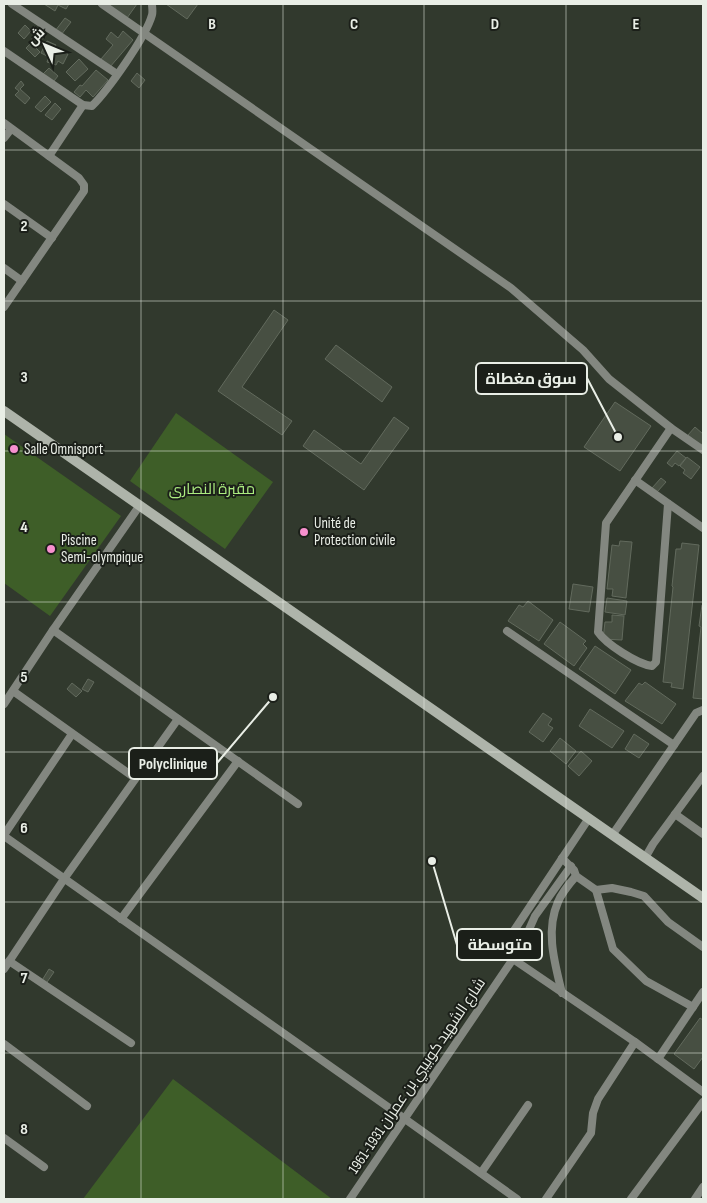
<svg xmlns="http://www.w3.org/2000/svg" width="707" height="1203" font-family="'Sofia Sans Condensed',Cairo,sans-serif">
<rect width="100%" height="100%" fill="#31392d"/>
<g fill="#3e5e28">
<polygon points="176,413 273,482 225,549 130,481"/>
<polygon points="4,434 121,516 50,616 4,583"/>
<polygon points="173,1079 332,1199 83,1199"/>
</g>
<g fill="#474f42" stroke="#626a5d">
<polygon points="44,4 69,4 66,9 58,5 55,11"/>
<polygon points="108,4 137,4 127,18"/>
<polygon points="166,4 198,4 187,19"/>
<polygon points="65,18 71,22 61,35 55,31"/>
<polygon points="25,25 31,31 24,39 18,33"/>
<polygon points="123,31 133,40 110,67 101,59 113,45 106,39 111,32 118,38"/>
<polygon points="36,33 43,38 36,47 30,42"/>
<polygon points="47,41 56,45 54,48 68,54 63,64 58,61 56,65 47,62 49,57 41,53"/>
<polygon points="31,43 40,52 35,57 26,48"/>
<polygon points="79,59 88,69 75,81 66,72"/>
<polygon points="49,68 58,76 50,86 40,77"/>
<polygon points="96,70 108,80 93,97 86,90 80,97 74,92 80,85 82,86"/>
<polygon points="137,73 145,80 139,88 131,81"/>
<polygon points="21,81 24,85 20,89 30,98 25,104 15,95 19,91 15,88"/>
<polygon points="45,96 51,102 41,112 35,107"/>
<polygon points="55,103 61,109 52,120 45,115"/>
<polygon points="274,310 288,320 242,387 292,421 282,435 218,391"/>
<polygon points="336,345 392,387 382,402 325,359"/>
<polygon points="615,402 651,426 620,471 584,447"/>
<polygon points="394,417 409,428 364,490 303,446 314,430 361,464"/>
<polygon points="695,427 703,434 703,445 701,444 700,445 688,435"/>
<polygon points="677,451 686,458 679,466 675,463 672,467 667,463"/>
<polygon points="687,457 700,467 691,479 683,473 685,470 680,466"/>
<polygon points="661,478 666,482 657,492 652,488"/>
<polygon points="620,541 632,542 626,598 612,596 613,589 607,589 612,545 619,546"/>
<polygon points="682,543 699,545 683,689 671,687 672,683 663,682 673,587 672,586 676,549 681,549"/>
<polygon points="573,584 593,587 589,612 569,609"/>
<polygon points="607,598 627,601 625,615 605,612"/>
<polygon points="528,601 553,620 539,641 508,621 519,605 523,607"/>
<polygon points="702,605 703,605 703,699 693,698 701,627 699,626"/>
<polygon points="612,615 624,616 622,640 603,639 605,622 612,622"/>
<polygon points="560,622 586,641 583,644 587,648 574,666 544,644"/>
<polygon points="595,646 631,670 615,694 579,669"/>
<polygon points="88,679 94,682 88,692 82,689"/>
<polygon points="645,682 676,704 662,724 625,701 639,683 642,685"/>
<polygon points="72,683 82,691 76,697 67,689"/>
<polygon points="590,709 624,731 612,748 579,726"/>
<polygon points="543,713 552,719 548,725 553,728 543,742 529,732"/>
<polygon points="634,734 649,744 639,758 625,749"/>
<polygon points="560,738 576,751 566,764 550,751"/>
<polygon points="581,751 592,761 579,776 568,766"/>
<polygon points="49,969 54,972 45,985 41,982"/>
<polygon points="700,1018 703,1020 703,1057 694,1069 674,1054"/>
</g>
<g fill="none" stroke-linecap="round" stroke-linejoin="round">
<g stroke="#838780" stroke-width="8">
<polyline points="12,4 117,74"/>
<polyline points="102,4 511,288 583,350 609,379 671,428 703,450"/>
<path d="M 4,51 L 83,105 L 92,106 C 108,90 146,37 152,15 C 153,12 152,7 152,4"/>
<polyline points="4,123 79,178 84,185 84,191 4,307"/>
<polyline points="4,138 11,129"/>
<polyline points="49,156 83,105"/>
<polyline points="4,204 52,238"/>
<polyline points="4,268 22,281"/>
<polyline points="635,480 703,528"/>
<path d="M 668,504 L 656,662 L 652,666 C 637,664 606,644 598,632 L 606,523 L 671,428"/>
<polyline points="53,630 140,505"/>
<polyline points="507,631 674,745"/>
<polyline points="13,691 135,778"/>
<polyline points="4,704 53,630 298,804"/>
<polyline points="675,814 703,834"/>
<polyline points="613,834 696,713 703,710"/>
<polyline points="4,835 72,734"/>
<polyline points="4,836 405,1119 517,1199"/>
<polyline points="562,858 574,870 576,876 596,890 613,949 646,981 693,1007"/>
<polyline points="645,858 653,844 703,776"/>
<polyline points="571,866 535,916 520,950 513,959 635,1042 703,1092"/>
<polyline points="596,890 612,888 631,892 644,896 668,922 703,947"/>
<polyline points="121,919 238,761"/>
<polyline points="9,961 131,1043"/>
<polyline points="4,969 64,879 178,719"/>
<path d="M 562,993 C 555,964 545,931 558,902 C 562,892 569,884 576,876"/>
<polyline points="4,1044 87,1106"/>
<polyline points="658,1059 703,992"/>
<polyline points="4,1138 44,1167"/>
<polyline points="481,1173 528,1105"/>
<polyline points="350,1199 513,959 505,944 589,818"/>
<polyline points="546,1199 591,1133 593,1113 598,1099 635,1042"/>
<polyline points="631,1199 703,1102"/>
<polyline points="695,1199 703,1187"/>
</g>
<polyline stroke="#aeb4aa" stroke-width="10" points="4,411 703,898"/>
</g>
<path fill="none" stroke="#e9eee6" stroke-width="1" stroke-opacity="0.55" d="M 141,4 L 141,1199M 283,4 L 283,1199M 424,4 L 424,1199M 566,4 L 566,1199M 4,150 L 703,150M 4,301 L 703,301M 4,451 L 703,451M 4,602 L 703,602M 4,752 L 703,752M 4,902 L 703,902M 4,1053 L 703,1053"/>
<g fill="#f790ce" stroke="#1b1f19" stroke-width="2">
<circle cx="14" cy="449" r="5"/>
<circle cx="304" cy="532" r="5"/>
<circle cx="51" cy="549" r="5"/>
</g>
<g text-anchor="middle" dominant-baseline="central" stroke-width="4" stroke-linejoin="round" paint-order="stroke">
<g font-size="15" fill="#e9eee6" stroke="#1b1f19" text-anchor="start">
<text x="24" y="449">Salle Omnisport</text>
<text x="314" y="523">Unité de<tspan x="314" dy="17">Protection civile</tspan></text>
<text x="61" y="540">Piscine<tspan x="61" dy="17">Semi-olympique</tspan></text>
</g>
<g font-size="15" fill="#aced80" stroke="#1b1f19">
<text x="212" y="489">مقبرة النصارى</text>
</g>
<g font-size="15" fill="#e9eee6" stroke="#1b1f19">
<text transform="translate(417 1076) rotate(-56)">شارع الشهيد كوبيبي بن عمران 1931-1961</text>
</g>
</g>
<g font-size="16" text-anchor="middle" font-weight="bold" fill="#e9eee6" stroke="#1b1f19" stroke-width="4" stroke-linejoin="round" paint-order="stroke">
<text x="212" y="29">B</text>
<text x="354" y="29">C</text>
<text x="495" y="29">D</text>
<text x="636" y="29">E</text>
<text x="24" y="231">2</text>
<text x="24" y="382">3</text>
<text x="24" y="532">4</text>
<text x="24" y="682">5</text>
<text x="24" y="833">6</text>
<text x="24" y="983">7</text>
<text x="24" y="1134">8</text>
</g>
<path fill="none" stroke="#e9eee6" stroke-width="2" d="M618 437L587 378M273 697L217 763M432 861L457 945"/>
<g fill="#e9eee6" stroke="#1b1f19" stroke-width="2">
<circle cx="618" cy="437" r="5"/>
<circle cx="273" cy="697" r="5"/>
<circle cx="432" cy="861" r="5"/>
</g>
<g fill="#1b1f19" stroke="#e9eee6" stroke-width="2">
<rect x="476" y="363" width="111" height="31" rx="5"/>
<rect x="129" y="748" width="88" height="31" rx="5"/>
<rect x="457" y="929" width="85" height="31" rx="5"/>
</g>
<g font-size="16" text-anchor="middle" font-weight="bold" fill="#e9eee6">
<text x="531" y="384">سوق مغطاة</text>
<text x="173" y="769">Polyclinique</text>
<text x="500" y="950">متوسطة</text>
</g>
<rect width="707" height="1203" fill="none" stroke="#e9eee6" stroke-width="10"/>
<g transform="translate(45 45) rotate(314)" stroke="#1b1f19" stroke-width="4" paint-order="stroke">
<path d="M0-4L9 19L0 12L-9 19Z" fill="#e9eee6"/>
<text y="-8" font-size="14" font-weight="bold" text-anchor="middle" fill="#e9eee6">ش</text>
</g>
</svg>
